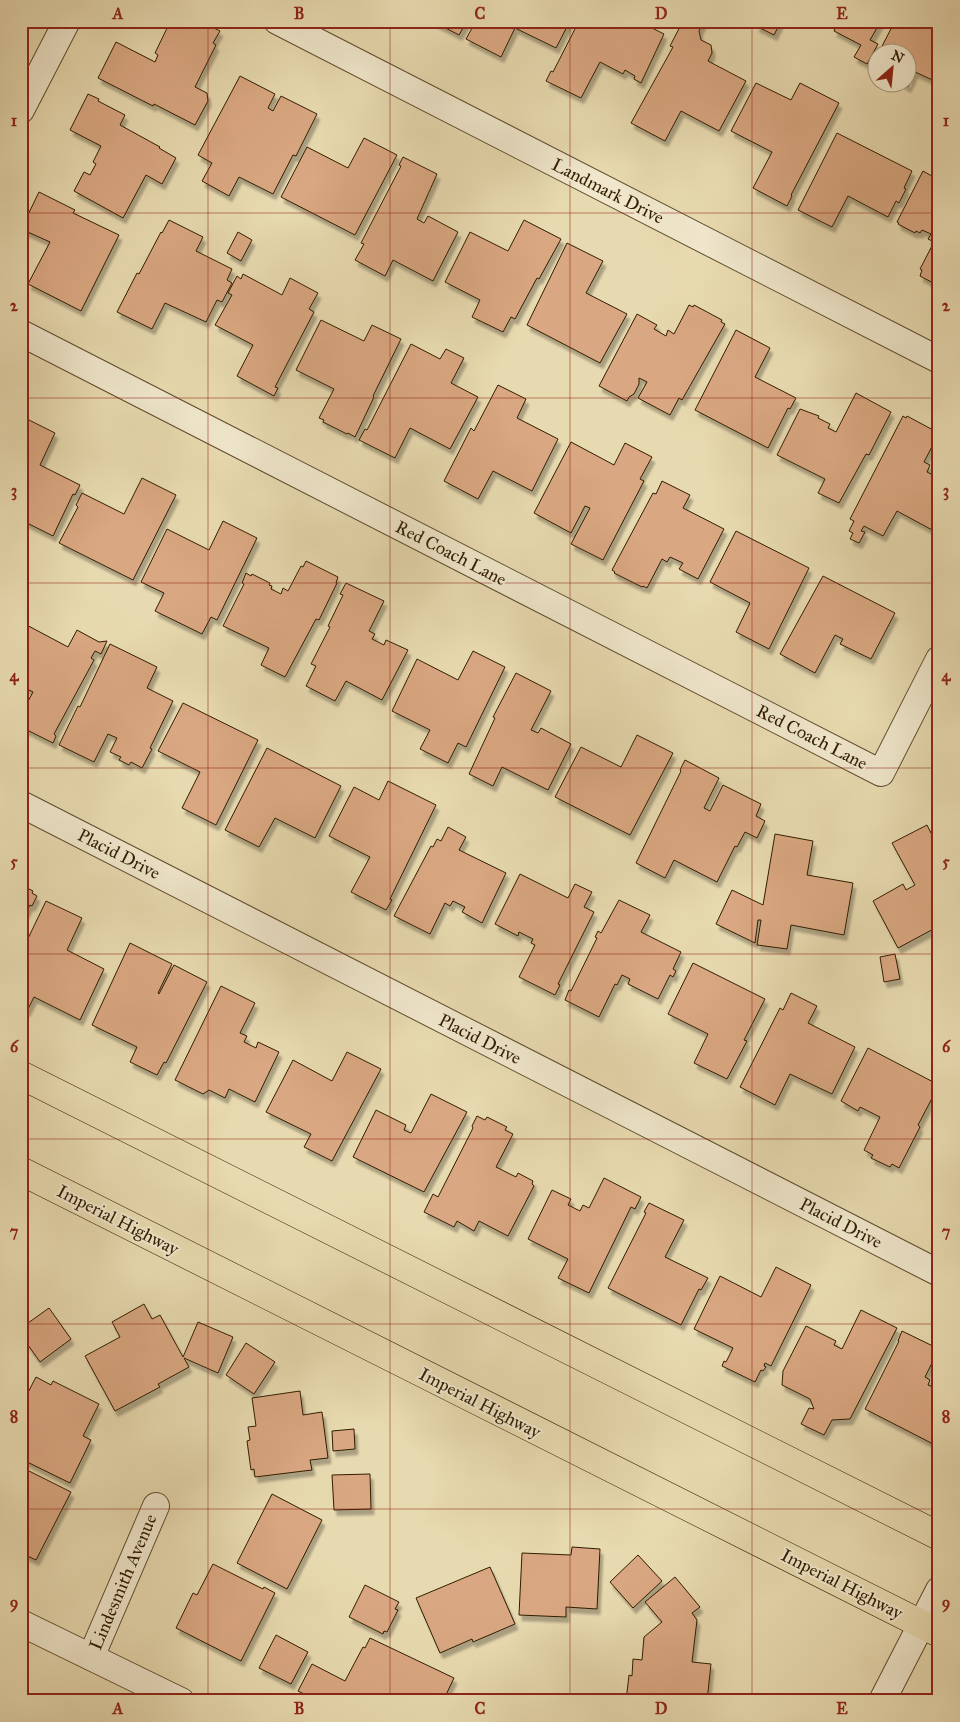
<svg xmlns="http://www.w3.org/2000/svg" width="960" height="1722" font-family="'IM FELL Great Primer',serif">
<defs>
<filter id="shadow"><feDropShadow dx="3" dy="5.5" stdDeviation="1" flood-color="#0004"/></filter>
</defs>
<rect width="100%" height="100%" fill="#e8dab0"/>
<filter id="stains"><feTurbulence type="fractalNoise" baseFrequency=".004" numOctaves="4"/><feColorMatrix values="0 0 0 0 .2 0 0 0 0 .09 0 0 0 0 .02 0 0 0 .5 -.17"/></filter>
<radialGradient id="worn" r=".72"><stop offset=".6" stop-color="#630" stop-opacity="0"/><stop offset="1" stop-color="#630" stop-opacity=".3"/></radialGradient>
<g fill="#d9a781" stroke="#301c00" filter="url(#shadow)">
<polygon points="180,21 200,21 220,31 213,43 216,45 195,87 207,93 208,101 195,125 154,104 153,106 98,78 116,42 155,62 158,55 155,53 170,22 178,25"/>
<polygon points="432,21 467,21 459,35"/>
<polygon points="476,21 570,21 556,48 515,28 501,57 466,39"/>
<polygon points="579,21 638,21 664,34 641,83 634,79 635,76 625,70 623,74 600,62 581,98 546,81 551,71 553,72"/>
<polygon points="683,21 704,21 699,31 701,40 711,45 712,53 708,61 746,81 719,131 681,111 665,141 631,123 673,47 670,46"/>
<polygon points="759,21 781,21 774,35 756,26"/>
<polygon points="833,21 881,21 870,40 878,44 867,64 854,57 861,45 834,31 837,24"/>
<polygon points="895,21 939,21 939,83 915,72 908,87 899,82 908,82 908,52 879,52"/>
<polygon points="240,76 275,94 268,108 273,111 281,96 317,114 296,156 293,155 273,194 239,177 229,196 202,181 212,163 198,155"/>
<polygon points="756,83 791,100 800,83 839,103 791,195 792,196 787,206 753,188 772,152 731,131"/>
<polygon points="88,94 99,99 98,101 125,115 120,125 160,147 159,148 176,158 162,184 146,175 123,218 74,191 84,172 90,175 96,164 93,162 101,146 70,130"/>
<polygon points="837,133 912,171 904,188 906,189 899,203 896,201 888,217 848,196 832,227 798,210"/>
<polygon points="364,138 397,155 355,235 281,197 307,147 348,168"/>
<polygon points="403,157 437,174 417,219 424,223 428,216 458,232 433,281 393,260 385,276 355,260 364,244 361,243 401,166 399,165"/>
<polygon points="923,171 939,180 939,286 920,276 922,270 920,269 934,242 928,239 931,234 922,230 920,233 916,231 915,233 898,224 899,223 897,222"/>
<polygon points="39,192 75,210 73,213 119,235 81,311 28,284 50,242 21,229"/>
<polygon points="169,220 203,237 196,251 232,269 227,280 232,283 222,302 217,300 206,322 165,303 152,329 117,312 137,273 139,274 161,232 162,233"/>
<polygon points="524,220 561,239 539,279 537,278 515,319 511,317 503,332 472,317 480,300 445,282 470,232 508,251"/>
<polygon points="238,232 252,240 241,261 227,253"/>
<polygon points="567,243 603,261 586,293 627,314 600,363 527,325"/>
<polygon points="243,274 282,295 290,278 318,293 309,309 314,312 275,387 278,388 274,396 237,376 253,345 215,325 232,295 228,293 237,276 241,279"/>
<polygon points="689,305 693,307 694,305 722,320 721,322 725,324 682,400 679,398 670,415 638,398 647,382 639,378 639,384 634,394 629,397 627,401 599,386 637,314 657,325 654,329 666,336 668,330 674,334"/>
<polygon points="321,320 364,341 372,325 401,339 373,396 374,397 355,437 348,433 347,434 323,422 324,420 319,418 334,389 296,370"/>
<polygon points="736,330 770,348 755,377 796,398 790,409 788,408 768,448 695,410"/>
<polygon points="411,344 440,359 446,349 464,358 451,383 478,397 450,449 410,428 395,458 359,440 365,429 367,430"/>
<polygon points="498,385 526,399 517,418 558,439 532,491 493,471 478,499 444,481 471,428 474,431"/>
<polygon points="856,393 891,412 869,455 866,454 839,503 818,493 825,479 777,455 800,409 819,416 818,418 830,424 828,428 836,432"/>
<polygon points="21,416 55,433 40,465 80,485 75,495 73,494 53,536 21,520"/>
<polygon points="903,416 906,418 907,416 935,431 934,433 938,435 924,462 930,465 927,472 939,478 939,526 936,532 897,511 883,536 864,526 861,531 865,532 859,543 850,539 853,533 849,531 854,521 850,519"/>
<polygon points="571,442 614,465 625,443 652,457 640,479 644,481 603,560 571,544 590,508 585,506 571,533 534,513"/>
<polygon points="142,478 176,495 133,580 59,543 78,507 76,505 82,493 124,514"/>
<polygon points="662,481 690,495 683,508 724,529 698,579 679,569 683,563 670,557 667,562 662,559 647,588 643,586 642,587 614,573 615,572 612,570 653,493 656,494"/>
<polygon points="223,521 257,538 217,620 211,617 202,634 155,611 164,593 141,582 167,529 209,550"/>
<polygon points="736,531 809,568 769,649 736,632 750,603 710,582"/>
<polygon points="306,561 338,577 336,583 337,583 319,620 316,619 285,677 261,665 269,648 223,626 244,584 242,583 246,573 251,576 252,574 270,583 269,585 272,586 271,589 281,594 283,588 288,591 301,566 303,567"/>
<polygon points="823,576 895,613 871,659 840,644 843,639 835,635 815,673 780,654"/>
<polygon points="346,583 384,601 369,631 375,634 372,639 384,645 386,640 408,650 382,700 346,681 335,701 306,686 316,666 311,664 330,627 328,626 343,595 340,594"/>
<polygon points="21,622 68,647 77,630 99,642 107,641 101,654 95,651 91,658 94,660 54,734 56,736 53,743 21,727 21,714 33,692 21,686"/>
<polygon points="110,644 157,667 147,688 173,701 150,748 152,749 142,768 131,762 129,765 119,760 121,757 110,752 117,738 108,734 94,762 59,745 78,706 80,707"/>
<polygon points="473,651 505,667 466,747 458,743 448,763 420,749 430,730 392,711 417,659 458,680"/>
<polygon points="516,673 551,691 531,730 538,733 541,728 571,744 548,790 502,767 493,786 469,774 495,718 493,717"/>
<polygon points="183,703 258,740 216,825 182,808 200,772 158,751"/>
<polygon points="637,735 673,753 630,835 555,797 581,747 621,767"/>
<polygon points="267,748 341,786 315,838 275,818 259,847 225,830"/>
<polygon points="685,760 719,778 704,808 710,811 723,785 761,804 756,816 765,821 757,838 745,832 737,847 735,846 717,882 674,860 665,878 636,863 681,771 680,770"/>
<polygon points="388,781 436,805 390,899 392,900 386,910 351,892 370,857 329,836 354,787 379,800"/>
<polygon points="927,825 932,835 931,836 939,851 939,926 898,948 873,901 903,884 906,890 915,885 892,843"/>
<polygon points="448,827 466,837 459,850 506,873 482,923 462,912 465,907 453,901 450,906 445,903 430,934 394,916 431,846 433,847 437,839 441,841"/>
<polygon points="775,834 813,841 807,875 853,883 844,935 791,925 787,949 757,945 761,920 758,920 755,943 716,924 732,890 763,905"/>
<polygon points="520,874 568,898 575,884 592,892 584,907 594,912 558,984 560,985 555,995 519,977 535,945 531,943 533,939 519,932 518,936 495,924"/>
<polygon points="21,885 33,891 32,893 37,896 32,906 30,905 21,921"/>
<polygon points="619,900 650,915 641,932 681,952 673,969 676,971 673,977 670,975 658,999 628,984 630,979 622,975 617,985 615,984 599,1017 565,1000 569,990 571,991 597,938 595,937 598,931 601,933"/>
<polygon points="46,901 82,918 67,950 104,969 80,1020 34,997 27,1011 21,1008 21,953"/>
<polygon points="130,943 172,964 158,993 159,994 174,965 207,982 166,1063 164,1062 157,1075 130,1062 137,1047 92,1025"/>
<polygon points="895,954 900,979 884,982 880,957"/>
<polygon points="693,963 765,999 744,1040 747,1041 727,1079 694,1063 708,1034 668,1014"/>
<polygon points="221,986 255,1003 240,1033 247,1036 244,1042 256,1048 258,1042 279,1052 255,1102 229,1089 225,1098 209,1090 203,1094 175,1080"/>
<polygon points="791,993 817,1006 808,1023 855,1047 832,1094 790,1074 775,1105 740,1087 780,1008 783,1010"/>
<polygon points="868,1048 939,1085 918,1125 920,1127 899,1168 892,1164 890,1167 871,1158 873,1155 864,1150 880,1117 860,1107 858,1111 841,1101"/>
<polygon points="347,1052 381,1069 332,1161 304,1147 311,1134 266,1112 293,1060 332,1081"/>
<polygon points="431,1094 467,1112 424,1192 353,1157 376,1110 406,1125 404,1130 411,1133"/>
<polygon points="477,1116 485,1120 487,1117 507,1127 505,1130 513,1134 496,1167 516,1177 518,1173 533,1181 532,1184 534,1186 508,1236 479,1221 474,1231 457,1221 454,1227 424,1212 433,1194 438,1197 473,1128 472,1126"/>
<polygon points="604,1178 641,1197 635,1209 631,1207 589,1293 558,1278 568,1259 528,1239 552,1190 571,1199 568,1205 580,1211 583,1205 589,1208"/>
<polygon points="649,1203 684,1220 665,1257 708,1278 701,1290 699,1289 681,1325 608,1288 646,1213 644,1212"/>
<polygon points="776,1267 811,1285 771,1366 765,1363 764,1366 766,1367 763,1371 761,1370 755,1382 722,1366 724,1361 726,1362 733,1348 694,1329 720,1276 761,1297"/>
<polygon points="144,1304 152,1319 160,1315 183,1357 198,1322 233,1337 218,1373 184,1358 189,1367 158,1384 160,1387 115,1411 85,1356 120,1337 112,1322"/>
<polygon points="49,1308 71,1339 40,1362 21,1335 21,1328"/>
<polygon points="861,1310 897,1328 850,1419 832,1420 824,1435 801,1424 809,1408 814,1409 810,1399 782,1385 783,1371 806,1326 836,1341 834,1345 842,1349"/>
<polygon points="902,1331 939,1349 925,1377 930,1380 928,1385 939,1390 939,1442 937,1446 865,1409 899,1341 898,1341"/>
<polygon points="246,1343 275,1362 254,1394 226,1375"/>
<polygon points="36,1377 51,1385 53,1381 99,1404 83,1436 91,1440 70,1483 21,1459 21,1406"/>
<polygon points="300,1391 303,1415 322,1412 328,1458 310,1460 312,1470 255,1477 254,1469 251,1470 247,1441 250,1440 248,1427 256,1426 252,1398"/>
<polygon points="354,1429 355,1449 333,1451 332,1431"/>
<polygon points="21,1467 71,1492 36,1560 21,1553"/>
<polygon points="370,1474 371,1509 334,1510 332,1475"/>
<polygon points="272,1494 322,1520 287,1589 237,1563"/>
<polygon points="572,1547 600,1549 597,1609 566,1607 566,1617 519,1615 522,1553 571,1555"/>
<polygon points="638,1555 662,1581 633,1608 610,1582"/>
<polygon points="213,1564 263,1589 264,1587 275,1593 241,1661 176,1628 193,1593 197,1595"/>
<polygon points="490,1567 515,1624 473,1642 472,1639 440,1653 416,1598"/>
<polygon points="675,1577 700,1607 692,1613 697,1620 692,1662 711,1664 707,1701 626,1701 629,1675 632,1676 633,1659 642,1660 644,1637 662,1622 645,1602"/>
<polygon points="365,1585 399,1602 395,1609 398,1610 387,1632 384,1631 383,1634 349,1617"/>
<polygon points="276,1635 308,1652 291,1684 259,1668"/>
<polygon points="370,1638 454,1678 443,1701 412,1701 408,1699 407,1701 403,1701 398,1698 397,1701 318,1701 298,1691 312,1664 345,1681 363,1647 365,1648"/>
</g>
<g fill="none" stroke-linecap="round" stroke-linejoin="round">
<defs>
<g id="street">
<polyline points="277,21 939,360"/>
<polyline points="21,110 67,21"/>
<polyline points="21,333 881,773 939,659"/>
<polyline points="21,804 939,1273"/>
<polyline points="21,1623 181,1701"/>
<polyline points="91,1657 156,1506"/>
<polyline points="882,1701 939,1590"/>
</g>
<g id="primary">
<polyline points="21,1075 939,1536"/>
<polyline points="21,1171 939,1633"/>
</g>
</defs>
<use href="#street" stroke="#5e4c2c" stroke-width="28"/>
<use href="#primary" stroke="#301c00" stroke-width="29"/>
<use href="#street" stroke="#f0e7cc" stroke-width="26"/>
<use href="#primary" stroke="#e8dab0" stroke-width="28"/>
</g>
<path fill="none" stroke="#8f2418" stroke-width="1" stroke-opacity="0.55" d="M 208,21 L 208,1701M 390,21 L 390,1701M 570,21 L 570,1701M 752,21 L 752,1701M 21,213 L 939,213M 21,398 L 939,398M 21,583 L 939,583M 21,768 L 939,768M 21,954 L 939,954M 21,1139 L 939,1139M 21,1324 L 939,1324M 21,1509 L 939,1509"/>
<g text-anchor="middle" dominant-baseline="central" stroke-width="4" stroke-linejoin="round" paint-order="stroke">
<g font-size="18" fill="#301c00" stroke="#f0e7cc">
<text transform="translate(608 191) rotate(27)">Landmark Drive</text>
<text transform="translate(451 553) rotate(27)">Red Coach Lane</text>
<text transform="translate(812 737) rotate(27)">Red Coach Lane</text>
<text transform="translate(119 854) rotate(27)">Placid Drive</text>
<text transform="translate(480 1039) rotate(27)">Placid Drive</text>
<text transform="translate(118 1220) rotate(27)">Imperial Highway</text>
<text transform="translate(841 1223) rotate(27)">Placid Drive</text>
<text transform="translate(480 1403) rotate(27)">Imperial Highway</text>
<text transform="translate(123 1582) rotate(-67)">Lindesmith Avenue</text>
<text transform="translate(842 1584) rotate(27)">Imperial Highway</text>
</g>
</g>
<rect width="960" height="1722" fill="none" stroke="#e8dab0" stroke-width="55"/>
<g transform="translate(892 68) rotate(27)"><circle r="24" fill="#f0e7cc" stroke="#a3967a"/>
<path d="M0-4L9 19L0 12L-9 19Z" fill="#8f2418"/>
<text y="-8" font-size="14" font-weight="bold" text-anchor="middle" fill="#301c00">N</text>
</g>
<rect x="28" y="28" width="904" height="1666" fill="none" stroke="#8f2418" stroke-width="2"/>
<g font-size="16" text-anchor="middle" font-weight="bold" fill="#8f2418">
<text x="118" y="19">A</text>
<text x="299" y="19">B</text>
<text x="480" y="19">C</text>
<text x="661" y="19">D</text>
<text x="842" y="19">E</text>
<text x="14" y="126">1</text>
<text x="946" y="126">1</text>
<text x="14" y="311">2</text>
<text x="946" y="311">2</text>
<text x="14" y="496">3</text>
<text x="946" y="496">3</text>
<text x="14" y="681">4</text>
<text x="946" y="681">4</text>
<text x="14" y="867">5</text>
<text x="946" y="867">5</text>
<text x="14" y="1052">6</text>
<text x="946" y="1052">6</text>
<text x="14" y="1237">7</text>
<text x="946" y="1237">7</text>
<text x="14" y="1422">8</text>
<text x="946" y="1422">8</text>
<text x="14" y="1608">9</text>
<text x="946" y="1608">9</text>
<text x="118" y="1714">A</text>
<text x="299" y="1714">B</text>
<text x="480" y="1714">C</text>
<text x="661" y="1714">D</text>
<text x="842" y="1714">E</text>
</g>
<rect width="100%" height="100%" filter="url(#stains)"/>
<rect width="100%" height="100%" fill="url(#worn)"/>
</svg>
